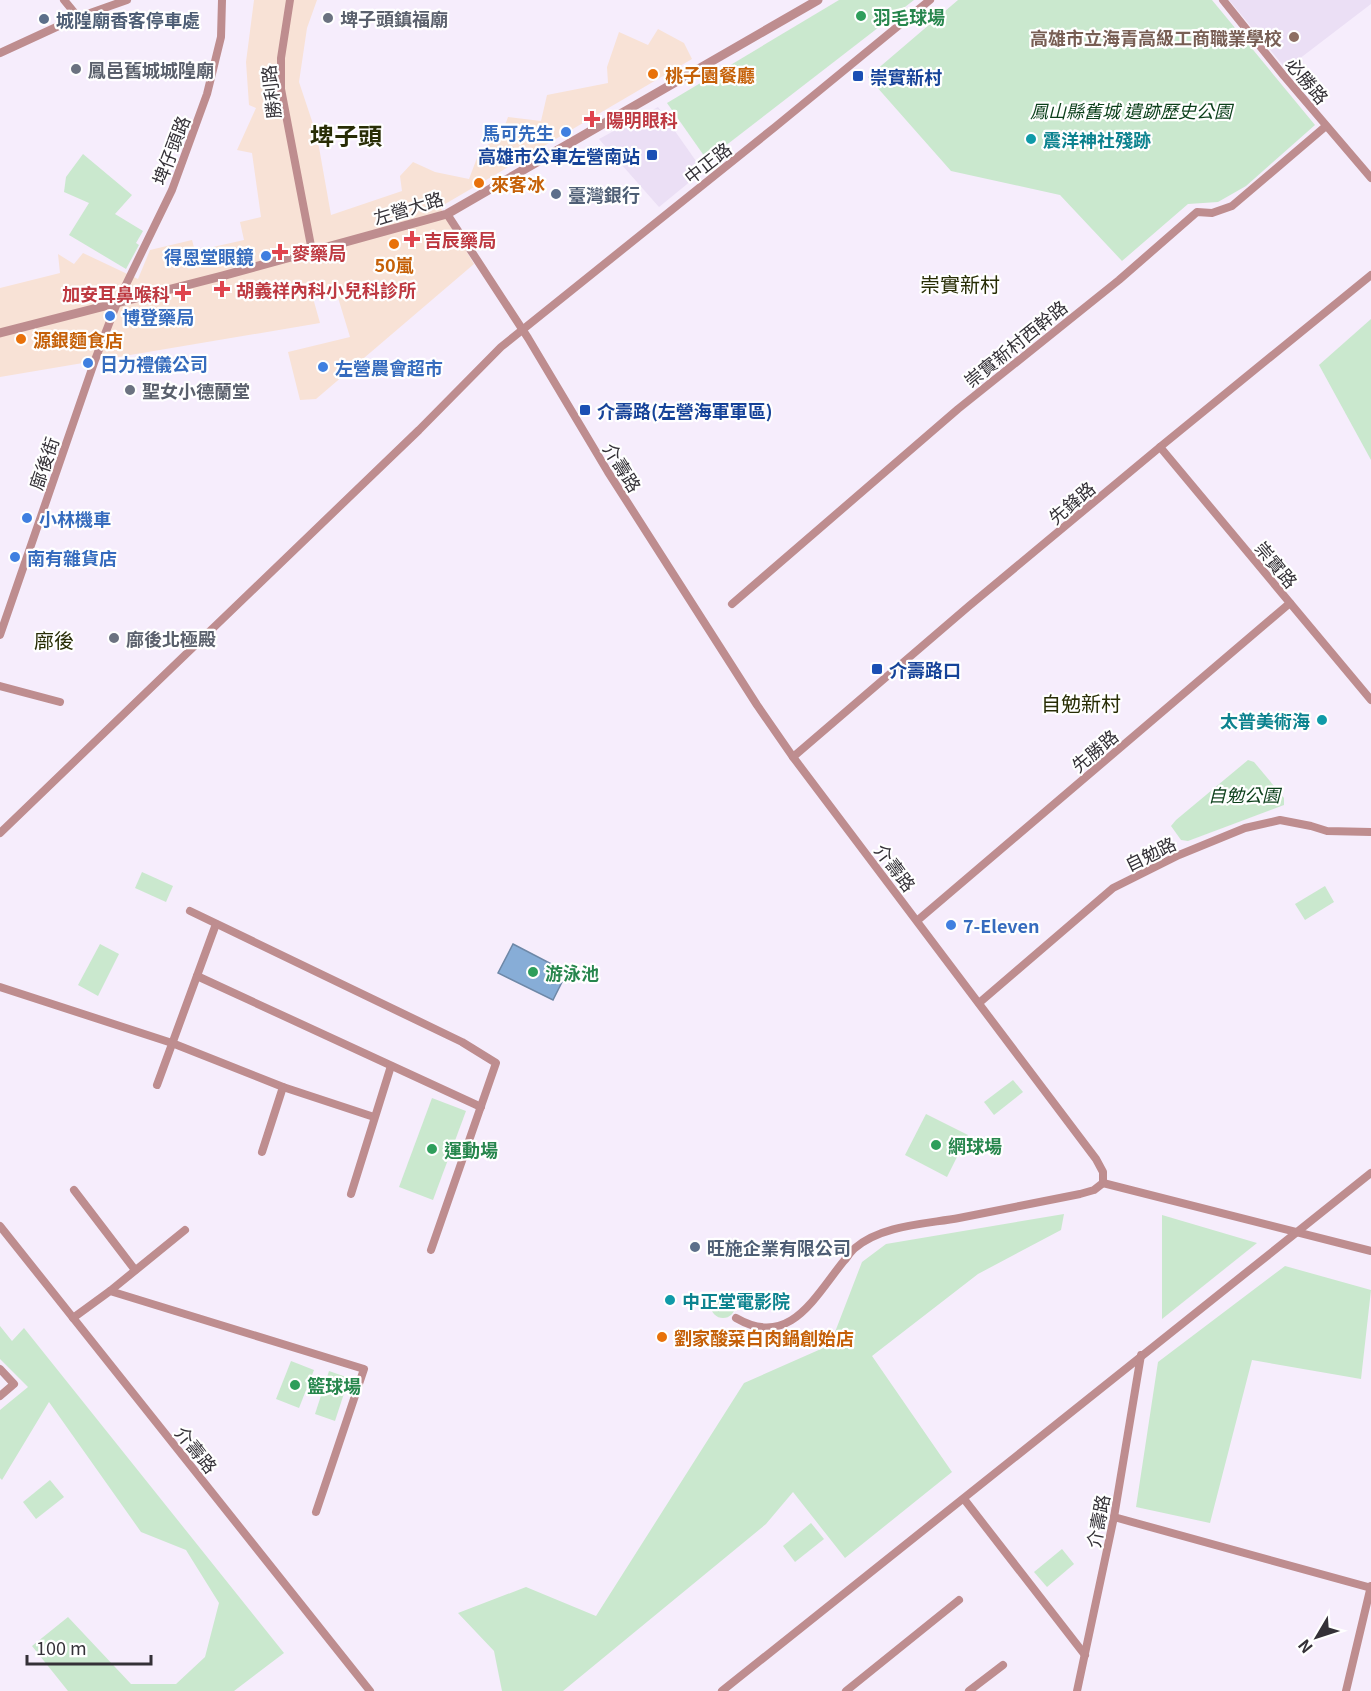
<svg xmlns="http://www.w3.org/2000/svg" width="1371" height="1691" font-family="Georgia,'Noto Sans TC',serif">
<rect width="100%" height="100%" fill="#f6edfc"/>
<polygon fill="#f8e2d6" points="254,0 317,0 307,28 299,82 317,136 331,215 402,191 400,176 413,162 435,172 469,179 480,150 501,136 508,117 541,121 547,95 608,83 607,67 619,32 648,45 658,29 684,43 692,59 440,207 474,264 316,399 300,400 288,352 350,337 336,291 313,298 320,323 0,377 0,288 60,273 58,254 74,264 83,253 138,279 150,250 192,240 195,251 244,240 240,222 261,217 252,153 237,150 256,108 249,105 246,62"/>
<g fill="#ebdff5">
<polygon points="1229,0 1371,0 1371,4 1286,69"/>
<polygon points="658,107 703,171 659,207 599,139"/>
</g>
<g fill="#cae8ce">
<polygon points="839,0 914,0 707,160 667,103"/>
<polygon points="958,0 1212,0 1315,125 1246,186 1218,202 1188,204 1122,261 1060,195 951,171 868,77"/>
<polygon points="83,154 132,195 115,214 143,231 136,243 139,245 126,269 69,235 89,203 64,192 66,177"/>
<polygon points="1371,319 1371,460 1319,365"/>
<polygon points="1248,760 1254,762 1284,798 1284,805 1188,841 1181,840 1171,826 1176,820"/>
<polygon points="142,872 173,886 166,902 135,888"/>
<polygon points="1325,886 1334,902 1305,920 1295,904"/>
<polygon points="100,944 119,954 98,996 78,985"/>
<polygon points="1013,1080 1023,1092 994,1115 984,1102"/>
<polygon points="432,1098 466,1111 433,1200 399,1187"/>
<polygon points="926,1114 968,1135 947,1177 905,1155"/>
<polygon points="1064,1214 1061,1230 978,1274 872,1356 952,1472 845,1558 793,1492 766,1524 563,1691 502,1691 494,1651 458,1613 526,1587 596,1616 744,1383 830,1345 862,1262 886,1244"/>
<polygon points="1162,1215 1257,1243 1162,1319"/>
<polygon points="1285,1266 1371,1290 1361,1379 1252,1360 1210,1523 1136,1507 1158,1362"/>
<circle cx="723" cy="1306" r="12"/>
<polygon points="0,1326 12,1341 24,1328 284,1653 234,1691 68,1691 32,1646 68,1617 131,1684 176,1684 205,1657 219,1603 186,1550 141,1532 49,1402 2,1480 0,1478 0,1410 28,1387 0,1359"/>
<polygon points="291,1361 314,1370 299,1408 276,1399"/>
<polygon points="329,1371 349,1378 335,1421 315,1414"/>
<polygon points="50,1480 64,1497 36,1519 23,1502"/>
<polygon points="811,1523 824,1539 795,1562 783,1546"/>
<polygon points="1062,1549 1074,1564 1047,1587 1034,1572"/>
</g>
<polygon fill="#87add7" stroke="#6e88a7" stroke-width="1.5" points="513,944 567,972 553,1000 498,973"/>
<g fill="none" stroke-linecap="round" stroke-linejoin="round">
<g stroke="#be8d8f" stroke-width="8">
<polyline points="64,0 78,17"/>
<polyline points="290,0 281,58 281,89 312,251"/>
<polyline points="1223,0 1284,76 1371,178"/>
<polyline points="0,53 76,18 127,0"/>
<polyline points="447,214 528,338 608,472 757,705 793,757 1096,1159 1103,1172 1103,1183"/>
<polyline points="1160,447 1371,700"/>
<polyline points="732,604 958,409 1119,280 1197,212 1212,213 1232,206 1326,126"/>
<polyline points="0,635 95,360 117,303 172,190 207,94 221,37 222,0"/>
<polyline points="0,686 60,702"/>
<polyline points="793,757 969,606 1160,447 1371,275"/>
<polyline points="0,833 419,430 501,347 775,127 930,0"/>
<polyline points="190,911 462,1042 496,1063 431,1250"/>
<polyline points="918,920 1290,603"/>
<polyline points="197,976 481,1107"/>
<polyline points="0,987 172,1043 283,1087 374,1117"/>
<polyline points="979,1003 1113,888 1179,855 1245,828 1280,820 1311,826 1327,831 1371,832"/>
<polyline points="157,1085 216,924"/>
<polyline points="262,1152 283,1087"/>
<polyline points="1103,1183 1371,1251"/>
<polyline points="74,1190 135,1270"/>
<polyline points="351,1194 391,1066"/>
<polyline points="0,1226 370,1691"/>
<polyline points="110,1291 185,1230"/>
<polyline points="73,1318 110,1291 364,1369 316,1512"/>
<path d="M 736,1318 C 789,1349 814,1298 843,1262 C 847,1258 850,1252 855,1248 C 882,1225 926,1224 959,1218 C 999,1210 1040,1202 1080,1194 L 1094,1190 L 1103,1183"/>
<polyline points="0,1369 14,1384 0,1396"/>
<polyline points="964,1499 1085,1655"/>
<polyline points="1114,1517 1371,1588"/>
<polyline points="722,1691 1371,1173"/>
<polyline points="846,1691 959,1600"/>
<polyline points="969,1691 1003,1665"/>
<polyline points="1077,1691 1114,1517 1141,1355"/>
<polyline points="1346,1691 1371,1586"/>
</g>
<polyline stroke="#be8d8f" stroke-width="9" points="0,333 222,276 447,214 818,0"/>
</g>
<g fill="#2e9e5b" stroke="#fff" stroke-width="2">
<circle cx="861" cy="16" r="6"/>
<circle cx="533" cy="972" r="6"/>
<circle cx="936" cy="1145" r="6"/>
<circle cx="432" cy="1149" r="6"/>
<circle cx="295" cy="1385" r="6"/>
</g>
<g fill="#6b7280" stroke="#fff" stroke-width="2">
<circle cx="328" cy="18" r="6"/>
<circle cx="76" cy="69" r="6"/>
<circle cx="130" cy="390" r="6"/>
<circle cx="114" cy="638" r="6"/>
</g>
<g fill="#5c6f8a" stroke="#fff" stroke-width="2">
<circle cx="44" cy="19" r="6"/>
<circle cx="556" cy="194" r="6"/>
<circle cx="695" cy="1247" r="6"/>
</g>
<circle fill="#8d6e63" stroke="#fff" stroke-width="2" cx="1294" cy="37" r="6"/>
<g fill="#e8710a" stroke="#fff" stroke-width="2">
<circle cx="653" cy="74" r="6"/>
<circle cx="479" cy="183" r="6"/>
<circle cx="394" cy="244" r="6"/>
<circle cx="21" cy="339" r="6"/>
<circle cx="662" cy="1337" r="6"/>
</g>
<g fill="#1a4fb4" stroke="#fff" stroke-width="2">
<rect x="852" y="70" width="12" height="12" rx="3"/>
<rect x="646" y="149" width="12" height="12" rx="3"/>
<rect x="579" y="404" width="12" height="12" rx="3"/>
<rect x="871" y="663" width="12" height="12" rx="3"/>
</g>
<g fill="#e0444e" stroke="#fff" stroke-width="2">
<path d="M589 110h6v6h6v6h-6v6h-6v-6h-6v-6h6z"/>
<path d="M409 230h6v6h6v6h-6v6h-6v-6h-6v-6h6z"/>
<path d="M277 243h6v6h6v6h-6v6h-6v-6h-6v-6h6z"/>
<path d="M219 280h6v6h6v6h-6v6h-6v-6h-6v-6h6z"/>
<path d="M180 284h6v6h6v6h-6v6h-6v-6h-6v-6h6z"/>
</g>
<g fill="#3f7fe0" stroke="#fff" stroke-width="2">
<circle cx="566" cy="132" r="6"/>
<circle cx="266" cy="256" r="6"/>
<circle cx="110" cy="316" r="6"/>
<circle cx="88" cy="363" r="6"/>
<circle cx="323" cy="367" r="6"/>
<circle cx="27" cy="518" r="6"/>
<circle cx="15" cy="557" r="6"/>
<circle cx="951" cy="925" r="6"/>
</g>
<g fill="#0f9aa8" stroke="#fff" stroke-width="2">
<circle cx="1031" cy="139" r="6"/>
<circle cx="1322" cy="720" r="6"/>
<circle cx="670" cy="1300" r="6"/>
</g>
<g text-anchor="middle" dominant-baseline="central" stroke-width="4.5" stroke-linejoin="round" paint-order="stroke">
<g font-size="18" font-weight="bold" fill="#27864d" stroke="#fff" text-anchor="start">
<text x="873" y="16">羽毛球場</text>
<text x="545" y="972">游泳池</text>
<text x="948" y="1145">網球場</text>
<text x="444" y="1149">運動場</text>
<text x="307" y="1385">籃球場</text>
</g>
<g font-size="18" font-weight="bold" fill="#5b616d" stroke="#fff" text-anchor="start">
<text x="340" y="18">埤子頭鎮福廟</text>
<text x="88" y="69">鳳邑舊城城隍廟</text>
<text x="142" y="390">聖女小德蘭堂</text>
<text x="126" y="638">廍後北極殿</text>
</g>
<g font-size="18" font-weight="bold" fill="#4e5e75" stroke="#fff" text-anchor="start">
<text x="56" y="19">城隍廟香客停車處</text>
<text x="568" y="194">臺灣銀行</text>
<text x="707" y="1247">旺施企業有限公司</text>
</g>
<g font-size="18" font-weight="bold" fill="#785e54" stroke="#fff" text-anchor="end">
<text x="1282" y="37">高雄市立海青高級工商職業學校</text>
</g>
<g font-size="18" font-weight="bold" fill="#c56008" stroke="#fff" text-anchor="start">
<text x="665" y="74">桃子園餐廳</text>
<text x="491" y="183">來客冰</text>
<text x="394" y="264" text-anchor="middle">50嵐</text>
<text x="33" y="339">源銀麵食店</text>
<text x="674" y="1337">劉家酸菜白肉鍋創始店</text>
</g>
<g font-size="18" font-weight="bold" fill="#164399" stroke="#fff" text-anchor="start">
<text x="870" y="76">崇實新村</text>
<text x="640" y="155" text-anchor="end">高雄市公車左營南站</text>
<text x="597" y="410">介壽路(左營海軍軍區)</text>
<text x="889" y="669">介壽路口</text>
</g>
<g font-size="18" fill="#343137" stroke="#fff">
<text transform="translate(1308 80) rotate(50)">必勝路</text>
<text transform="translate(270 92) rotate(-96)">勝利路</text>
<text transform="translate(170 150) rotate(-69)">埤仔頭路</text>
<text transform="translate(707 162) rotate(-38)">中正路</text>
<text transform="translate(408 207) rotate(-17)">左營大路</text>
<text transform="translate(1015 343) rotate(-39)">崇實新村西幹路</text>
<text transform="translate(43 463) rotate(-71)">廍後街</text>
<text transform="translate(623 467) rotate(58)">介壽路</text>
<text transform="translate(1071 502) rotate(-40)">先鋒路</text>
<text transform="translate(1277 564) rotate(50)">崇實路</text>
<text transform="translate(1094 750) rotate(-40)">先勝路</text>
<text transform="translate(1150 853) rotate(-26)">自勉路</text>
<text transform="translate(896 867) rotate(53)">介壽路</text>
<text transform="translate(197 1449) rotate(51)">介壽路</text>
<text transform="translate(1097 1521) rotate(-79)">介壽路</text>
</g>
<g font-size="18" font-style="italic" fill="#0b3f1a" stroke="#fff">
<text x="1131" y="110">鳳山縣舊城 遺跡歷史公園</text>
<text x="1244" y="794">自勉公園</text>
</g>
<g font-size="18" font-weight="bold" fill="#be3a42" stroke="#fff" text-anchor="start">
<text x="606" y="119">陽明眼科</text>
<text x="424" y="239">吉辰藥局</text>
<text x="292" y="252">麥藥局</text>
<text x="236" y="289">胡義祥內科小兒科診所</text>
<text x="170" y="293" text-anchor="end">加安耳鼻喉科</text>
</g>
<g font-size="18" font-weight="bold" fill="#366cbe" stroke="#fff" text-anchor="start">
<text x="554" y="132" text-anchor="end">馬可先生</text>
<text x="254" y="256" text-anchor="end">得恩堂眼鏡</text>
<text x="122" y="316">博登藥局</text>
<text x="100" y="363">日力禮儀公司</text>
<text x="335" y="367">左營農會超市</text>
<text x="39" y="518">小林機車</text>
<text x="27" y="557">南有雜貨店</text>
<text x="963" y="925">7-Eleven</text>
</g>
<g font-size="18" font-weight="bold" fill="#0d838f" stroke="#fff" text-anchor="start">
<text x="1043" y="139">震洋神社殘跡</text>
<text x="1310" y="720" text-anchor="end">太普美術海</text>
<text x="682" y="1300">中正堂電影院</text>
</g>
<g font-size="20" fill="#282d05" stroke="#fff">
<text x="960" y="283">崇實新村</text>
<text x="54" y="639">廍後</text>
<text x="1081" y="702">自勉新村</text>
</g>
<g font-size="24" font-weight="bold" fill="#282d05" stroke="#fff">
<text x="346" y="134">埤子頭</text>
</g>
</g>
<g transform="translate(1317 1637) rotate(231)" stroke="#ffffff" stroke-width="4.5" paint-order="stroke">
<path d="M0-4.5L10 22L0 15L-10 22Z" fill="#343137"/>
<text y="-9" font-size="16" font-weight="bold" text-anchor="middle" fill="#343137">N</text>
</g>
<path d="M27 1655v9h124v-9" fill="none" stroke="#343137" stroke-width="3"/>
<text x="36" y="1655" font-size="18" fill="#343137" stroke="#ffffff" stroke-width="4.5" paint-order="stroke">100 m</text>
</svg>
